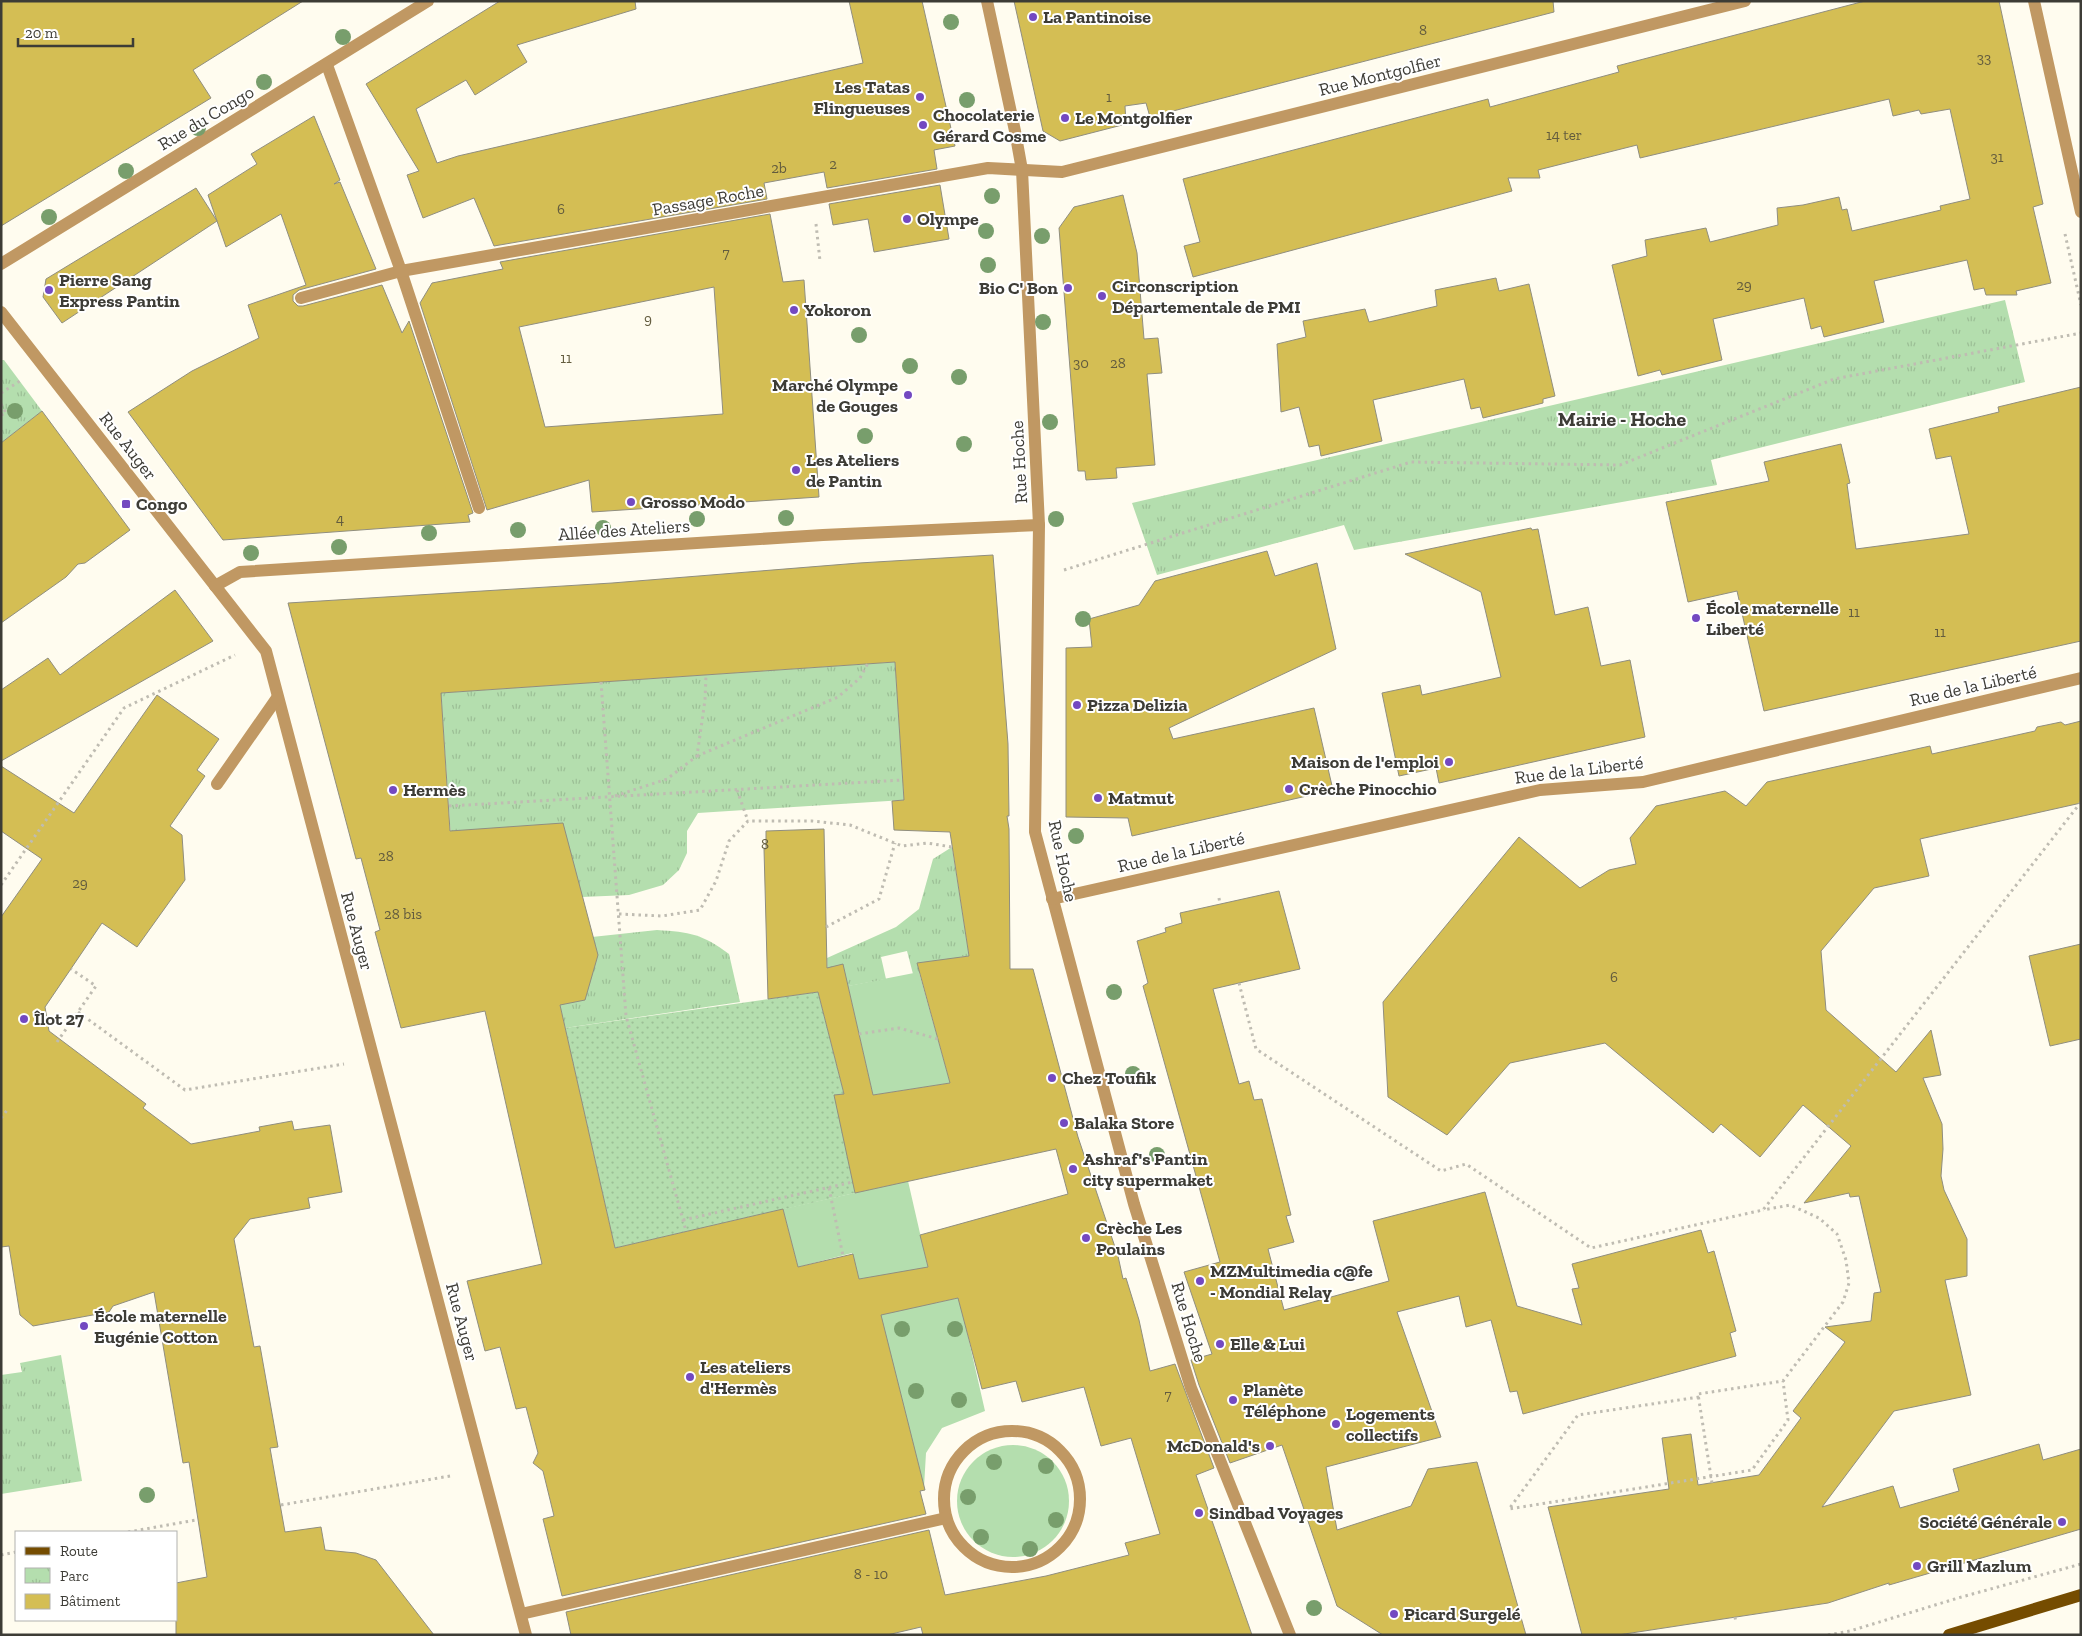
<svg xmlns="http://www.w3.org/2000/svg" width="2082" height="1636" font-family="'Zilla Slab',serif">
<defs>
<pattern id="park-tufts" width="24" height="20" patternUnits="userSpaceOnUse" patternTransform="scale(1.25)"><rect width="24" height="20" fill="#b4deae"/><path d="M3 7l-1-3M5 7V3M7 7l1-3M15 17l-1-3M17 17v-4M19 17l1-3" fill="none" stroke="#9cbf96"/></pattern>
<pattern id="garden-dots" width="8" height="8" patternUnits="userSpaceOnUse" patternTransform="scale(1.25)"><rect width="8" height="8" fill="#b4deae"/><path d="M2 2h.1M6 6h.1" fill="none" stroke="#9cbf96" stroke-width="1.8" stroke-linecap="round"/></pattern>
</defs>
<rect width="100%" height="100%" fill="#fffcef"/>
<g fill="#b4deae">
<polygon points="919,972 950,1083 873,1095 848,986"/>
<polygon points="908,1181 936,1303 992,1290 964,1319 985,1411 942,1428 926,1453 924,1487 881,1316 874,1277 859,1279 852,1253 798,1267 783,1209"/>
<circle cx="1013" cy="1501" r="56"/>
</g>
<g fill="url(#park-tufts)">
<polygon points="2005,300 2025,382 1711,460 1717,485 1354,550 1344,525 1157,575 1132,503"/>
<polygon points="1,360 4,360 42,411 1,443"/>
<polygon points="895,662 904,800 698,813 687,831 687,853 679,870 663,885 629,895 582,897 452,853 441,693"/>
<polygon points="952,847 969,956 960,957 960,963 913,974 907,951 881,957 886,979 828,990 827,958 896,927 919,909 933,859"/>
<path d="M 657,930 C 690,932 702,934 729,954 L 740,1002 L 565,1028 L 560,1005 L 592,937 Z"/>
<polygon points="61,1355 82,1481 1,1494 1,1375 22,1372 20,1363"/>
</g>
<polygon fill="url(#garden-dots)" points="818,992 844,1094 855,1193 615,1248 565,1028"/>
<g fill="#d4be54" stroke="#908e7f" fill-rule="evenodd">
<polygon points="1,1 303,1 193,70 211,98 1,226"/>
<polygon points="500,1 635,1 636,9 517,45 527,62 475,95 466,80 416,109 437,163 458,156 863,63 849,1 922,1 955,146 934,150 937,169 827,188 824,172 764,183 767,199 494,246 474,198 423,218 407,175 419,171 366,84"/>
<polygon points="1014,1 1553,1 1554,12 1150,117 1146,103 1125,106 1126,124 1060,141 1043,131"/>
<polygon points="1865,1 1999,1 2043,204 2033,207 2051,283 2016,291 2017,295 1986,295 1984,288 1974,290 1967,260 1874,281 1884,322 1824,337 1821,326 1811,329 1804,298 1713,319 1722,360 1662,375 1660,370 1638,376 1612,265 1647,256 1645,240 1706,228 1710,242 1778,225 1777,208 1803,205 1839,197 1842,210 1847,209 1852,231 1941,210 1940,206 1970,199 1950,109 1921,114 1919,110 1893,116 1889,99 1640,158 1637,145 1538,170 1540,178 1508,178 1512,191 1193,277 1184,246 1200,242 1183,179 1488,99 1490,107 1619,72 1617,66"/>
<polygon points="314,116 340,180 334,184 340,182 376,269 299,290 293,295 293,301 298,306 303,306 382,285 402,333 409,321 473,513 468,515 470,522 223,540 128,412 192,371 259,338 248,305 306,285 281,214 226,247 208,195 257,164 251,154"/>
<polygon points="940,185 949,239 874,252 868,219 833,225 829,204"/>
<polygon points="196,188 217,221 62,323 43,297 46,279"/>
<polygon points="1123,195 1137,253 1144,339 1158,338 1162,373 1147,374 1155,465 1116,468 1117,478 1086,480 1085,471 1078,471 1059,228 1074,207"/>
<path d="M 770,214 L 783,282 L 804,280 L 819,497 L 592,512 L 589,480 L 487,510 L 420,303 L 432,283 L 503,269 L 500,262 ZM 714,287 L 723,414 L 545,427 L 519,327 Z"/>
<polygon points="1496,278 1499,291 1529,284 1555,396 1543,399 1543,403 1483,418 1480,407 1471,409 1464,379 1373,400 1382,441 1321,456 1319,445 1309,447 1299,407 1281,412 1277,344 1306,337 1303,321 1365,309 1369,322 1437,306 1435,290"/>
<polygon points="2081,387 2081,641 1764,711 1737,591 1688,602 1666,502 1769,481 1764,462 1841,444 1850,483 1847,484 1856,549 1969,534 1951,456 1936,459 1929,429 1999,412 1998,407"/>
<polygon points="42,411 130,530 85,563 78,564 66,577 1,623 1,443"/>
<polygon points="1531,528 1532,530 1538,529 1555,615 1588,607 1601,666 1630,660 1645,737 1439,783 1436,768 1399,776 1382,693 1420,685 1422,695 1501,677 1481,592 1405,554"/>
<polygon points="1267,551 1275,576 1317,563 1336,649 1169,728 1173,739 1314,708 1333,790 1132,836 1128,818 1066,817 1066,648 1092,647 1089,619 1139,605 1155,581"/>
<path d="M 993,555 L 1008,744 L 1009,816 L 1007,816 L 1009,829 L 1010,969 L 1033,969 L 1078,1137 L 1118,1256 L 1123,1279 L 1126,1278 L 1139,1320 L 1150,1371 L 1175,1364 L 1214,1468 L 1196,1475 L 1252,1635 L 923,1635 L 921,1627 L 887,1635 L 571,1635 L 566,1612 L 929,1530 L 945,1595 L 1046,1576 L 1129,1555 L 1125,1543 L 1160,1534 L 1131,1438 L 1101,1446 L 1084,1387 L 1022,1402 L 1016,1381 L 982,1389 L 958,1298 L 881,1315 L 925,1490 L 920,1491 L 926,1514 L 562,1596 L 543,1519 L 554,1516 L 543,1471 L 533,1463 L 538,1453 L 526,1407 L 516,1409 L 500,1347 L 485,1351 L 467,1281 L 542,1264 L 485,1011 L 401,1028 L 375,932 L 380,930 L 361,858 L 356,859 L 288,603 L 612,583 L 859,563 ZM 895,662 L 904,800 L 892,801 L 894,830 L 950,832 L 969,956 L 917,963 L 950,1083 L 873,1095 L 843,964 L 827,968 L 824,829 L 766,831 L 766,849 L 764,849 L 768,999 L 818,992 L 844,1094 L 834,1095 L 855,1193 L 1056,1149 L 1068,1194 L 920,1235 L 928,1267 L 859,1279 L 853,1254 L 798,1267 L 783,1209 L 615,1248 L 560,1005 L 585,1000 L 598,955 L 563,823 L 450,831 L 441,693 Z"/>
<polygon points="175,590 213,641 1,761 1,690 48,658 60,675"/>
<polygon points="157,695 219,739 197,770 205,776 170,826 182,835 185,880 137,947 102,923 45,1007 49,1031 146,1104 143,1108 191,1144 260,1131 259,1127 292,1121 294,1130 330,1125 342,1192 308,1198 310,1208 250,1219 234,1239 254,1347 260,1346 278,1447 270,1448 285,1532 321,1527 325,1550 356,1553 376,1560 434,1635 176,1635 176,1583 207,1577 189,1462 183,1463 154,1292 113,1306 109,1312 33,1326 20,1315 9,1246 1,1247 1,917 42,859 1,831 1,766 74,813"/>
<polygon points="2081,721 2081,803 1920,839 1929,876 1874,888 1821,951 1826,1010 1896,1072 1931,1030 1941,1075 1923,1078 1942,1124 1943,1149 1941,1176 1944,1190 1967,1239 1967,1276 1945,1280 1971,1395 1894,1411 1822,1507 1893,1486 1900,1508 1959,1491 1953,1469 2039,1444 2043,1460 2081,1449 2081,1529 1889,1585 1889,1583 1828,1603 1618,1635 1582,1635 1548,1507 1669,1489 1662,1438 1691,1434 1698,1485 1759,1475 1801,1418 1793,1411 1845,1342 1825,1327 1871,1321 1874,1293 1881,1292 1859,1196 1850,1197 1849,1193 1804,1203 1851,1146 1803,1105 1760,1157 1721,1124 1713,1133 1605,1043 1510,1063 1447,1135 1388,1097 1383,1002 1519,837 1580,888 1609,870 1636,864 1630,838 1656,806 1725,791 1746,806 1767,782 1930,746 1932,754 2035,731 2037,727 2061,722 2065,725"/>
<polygon points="1279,891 1300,969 1213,989 1239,1084 1249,1081 1254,1100 1262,1099 1291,1215 1286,1216 1294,1242 1268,1249 1284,1310 1389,1281 1373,1221 1485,1192 1517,1306 1582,1325 1572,1289 1579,1288 1572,1264 1701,1230 1708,1253 1714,1251 1736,1331 1730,1333 1736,1356 1523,1414 1517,1391 1510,1392 1491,1320 1466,1327 1459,1296 1397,1312 1441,1437 1326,1467 1337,1530 1411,1506 1428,1469 1477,1462 1526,1635 1383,1635 1337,1606 1282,1445 1230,1463 1199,1385 1191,1360 1212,1354 1184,1272 1220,1262 1143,986 1148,983 1137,941 1166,932 1165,928 1182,923 1180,913"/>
<polygon points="2081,944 2081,1039 2050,1046 2029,956"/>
</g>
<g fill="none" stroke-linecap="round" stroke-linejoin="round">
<g stroke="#bfbcb2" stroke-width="3" stroke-dasharray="2.5 4" stroke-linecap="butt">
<polyline points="816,224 820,261"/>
<polyline points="2065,234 2081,305"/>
<polyline points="1,393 20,381"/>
<polyline points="1,404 6,413 1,415"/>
<polyline points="1064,570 1411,462 1620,465 1834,379 2081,333"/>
<polyline points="601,682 626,1016 686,1231"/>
<polyline points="697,756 838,697 860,678 868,663"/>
<polyline points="737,790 748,821"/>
<polyline points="615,796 667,779 697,756 705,700 706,675"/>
<polyline points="449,806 903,780"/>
<polyline points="1,885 124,708 235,655"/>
<polyline points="1219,898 1220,904"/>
<polyline points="619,914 662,916 700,910 716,881 729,841 748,821 812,821 850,825 902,846 927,843 952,847"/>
<polyline points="826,927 879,899 895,843"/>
<polyline points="1239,983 1256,1049 1441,1171 1466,1164 1591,1248 1763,1210 2081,802"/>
<polyline points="78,1012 185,1090 344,1064"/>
<polyline points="859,1034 899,1028 938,1039"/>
<polyline points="57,1042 96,986 71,969"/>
<polyline points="1,1118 8,1109"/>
<polyline points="829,1188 843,1256"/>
<polyline points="683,1220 853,1182"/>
<polyline points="1699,1397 1578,1415 1509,1509 1752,1470 1788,1420 1783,1381"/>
<polyline points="1712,1483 1698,1394 1783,1381 1843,1302 1849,1283 1846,1260 1837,1234 1819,1218 1790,1205 1763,1210"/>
<polyline points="281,1505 450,1476"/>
<polyline points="128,1532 196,1520"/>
<polyline points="1,1555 16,1552"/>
<polyline points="1735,1617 1736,1623"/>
<polyline points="1828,1635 1850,1631 1958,1598 2081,1564"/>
</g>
<g stroke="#c09863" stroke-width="12">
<polyline points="987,1 1015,131 1022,170 1039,525 1035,832 1134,1204 1191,1388 1290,1635"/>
<polyline points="2034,1 2081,212"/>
<polyline points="327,65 401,271 479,508"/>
<polyline points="1,264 428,1"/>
<polyline points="301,298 401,271 988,168 1062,172 1745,1"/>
<polyline points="1,312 266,651 526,1635"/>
<polyline points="215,586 240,572 823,535 1039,525"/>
<polyline points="217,784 277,698"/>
<polyline points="1052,899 1540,790 1643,782 2081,678"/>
<circle cx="1012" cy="1499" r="68"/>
<polyline points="521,1614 946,1518"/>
</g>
<polyline stroke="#754c00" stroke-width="12" points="1949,1635 2081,1595"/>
</g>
<g fill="#789e6c">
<circle cx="951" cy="22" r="8"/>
<circle cx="343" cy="37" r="8"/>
<circle cx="264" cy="82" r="8"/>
<circle cx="967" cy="100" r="8"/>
<circle cx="198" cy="128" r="8"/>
<circle cx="126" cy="171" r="8"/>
<circle cx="992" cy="196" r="8"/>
<circle cx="49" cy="217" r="8"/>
<circle cx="986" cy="231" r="8"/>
<circle cx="1042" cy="236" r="8"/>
<circle cx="988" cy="265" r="8"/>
<circle cx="1043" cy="322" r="8"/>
<circle cx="859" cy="335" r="8"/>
<circle cx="910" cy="366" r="8"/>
<circle cx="959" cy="377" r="8"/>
<circle cx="15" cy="411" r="8"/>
<circle cx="1050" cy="422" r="8"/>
<circle cx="865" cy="436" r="8"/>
<circle cx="964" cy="444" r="8"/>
<circle cx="786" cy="518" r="8"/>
<circle cx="697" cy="519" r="8"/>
<circle cx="1056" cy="519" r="8"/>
<circle cx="603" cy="528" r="8"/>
<circle cx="518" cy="530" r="8"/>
<circle cx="429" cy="533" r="8"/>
<circle cx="339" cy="547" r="8"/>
<circle cx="251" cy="553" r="8"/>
<circle cx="1083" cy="619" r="8"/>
<circle cx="1076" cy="836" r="8"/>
<circle cx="1114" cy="992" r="8"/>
<circle cx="1133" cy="1074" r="8"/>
<circle cx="1157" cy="1155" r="8"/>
<circle cx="902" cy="1329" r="8"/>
<circle cx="955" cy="1329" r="8"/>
<circle cx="916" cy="1391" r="8"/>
<circle cx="959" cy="1400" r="8"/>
<circle cx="994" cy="1462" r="8"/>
<circle cx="1046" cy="1466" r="8"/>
<circle cx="147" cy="1495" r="8"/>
<circle cx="968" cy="1497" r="8"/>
<circle cx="1056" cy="1520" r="8"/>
<circle cx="981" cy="1537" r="8"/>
<circle cx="1030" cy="1549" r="8"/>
<circle cx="1314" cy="1608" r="8"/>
</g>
<g fill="#7349c1" stroke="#fff" stroke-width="2">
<circle cx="1033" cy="17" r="5"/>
<circle cx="920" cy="97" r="5"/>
<circle cx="1065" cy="118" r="5"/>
<circle cx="923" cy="125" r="5"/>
<circle cx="907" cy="219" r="5"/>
<circle cx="1068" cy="288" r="5"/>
<circle cx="49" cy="290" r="5"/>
<circle cx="1102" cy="296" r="5"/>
<circle cx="794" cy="310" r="5"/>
<circle cx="908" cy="395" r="5"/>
<circle cx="796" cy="470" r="5"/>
<circle cx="631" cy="502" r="5"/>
<rect x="121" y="499" width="10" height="10" rx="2.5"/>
<circle cx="1696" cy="618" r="5"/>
<circle cx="1077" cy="705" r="5"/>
<circle cx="1449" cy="762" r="5"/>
<circle cx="1289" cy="789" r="5"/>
<circle cx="393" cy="790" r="5"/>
<circle cx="1098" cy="798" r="5"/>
<circle cx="24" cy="1019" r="5"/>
<circle cx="1052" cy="1078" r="5"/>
<circle cx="1064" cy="1123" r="5"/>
<circle cx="1073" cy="1169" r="5"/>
<circle cx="1086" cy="1238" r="5"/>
<circle cx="1200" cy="1281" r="5"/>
<circle cx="84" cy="1326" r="5"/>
<circle cx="1220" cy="1344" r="5"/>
<circle cx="690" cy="1377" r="5"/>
<circle cx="1233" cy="1400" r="5"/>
<circle cx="1336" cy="1424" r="5"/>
<circle cx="1270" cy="1446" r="5"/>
<circle cx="1199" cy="1513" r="5"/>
<circle cx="2062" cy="1522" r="5"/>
<circle cx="1917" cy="1566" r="5"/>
<circle cx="1394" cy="1614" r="5"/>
</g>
<g text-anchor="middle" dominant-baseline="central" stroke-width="4" stroke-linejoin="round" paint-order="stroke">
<g font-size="15" fill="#635c3e">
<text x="1423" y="30">8</text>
<text x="1984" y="58">33</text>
<text x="1109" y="97">1</text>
<text x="1564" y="135">14 ter</text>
<text x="1997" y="157">31</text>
<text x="833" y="164">2</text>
<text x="779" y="168">2b</text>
<text x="561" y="209">6</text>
<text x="726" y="253">7</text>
<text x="1744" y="285">29</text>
<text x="648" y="319">9</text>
<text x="566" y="358">11</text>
<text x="1081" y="363">30</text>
<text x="1118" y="363">28</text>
<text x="340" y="519">4</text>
<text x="1854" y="612">11</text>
<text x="1940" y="632">11</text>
<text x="765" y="844">8</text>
<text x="386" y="856">28</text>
<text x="80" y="883">29</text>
<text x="403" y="914">28 bis</text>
<text x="1614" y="977">6</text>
<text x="1168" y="1395">7</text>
<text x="871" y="1574">8 - 10</text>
</g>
<g font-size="18" font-weight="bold" fill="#3d3c36" stroke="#fff" text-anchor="start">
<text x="1043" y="17">La Pantinoise</text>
<text x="910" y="87" text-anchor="end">Les Tatas<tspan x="910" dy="21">Flingueuses</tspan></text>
<text x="933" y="115">Chocolaterie<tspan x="933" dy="21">Gérard Cosme</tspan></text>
<text x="1075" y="118">Le Montgolfier</text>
<text x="917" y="219">Olympe</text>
<text x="59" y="280">Pierre Sang<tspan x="59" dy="21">Express Pantin</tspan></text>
<text x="1112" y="286">Circonscription<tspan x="1112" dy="21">Départementale de PMI</tspan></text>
<text x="1058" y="288" text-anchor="end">Bio C' Bon</text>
<text x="804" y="310">Yokoron</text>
<text x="898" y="385" text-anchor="end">Marché Olympe<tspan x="898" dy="21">de Gouges</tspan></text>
<text x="806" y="460">Les Ateliers<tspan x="806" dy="21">de Pantin</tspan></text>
<text x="641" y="502">Grosso Modo</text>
<text x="136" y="504">Congo</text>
<text x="1706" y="608">École maternelle<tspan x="1706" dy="21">Liberté</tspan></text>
<text x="1087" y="705">Pizza Delizia</text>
<text x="1439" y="762" text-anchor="end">Maison de l'emploi</text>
<text x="1299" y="789">Crèche Pinocchio</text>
<text x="403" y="790">Hermès</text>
<text x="1108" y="798">Matmut</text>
<text x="34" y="1019">Îlot 27</text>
<text x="1062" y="1078">Chez Toufik</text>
<text x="1074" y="1123">Balaka Store</text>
<text x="1083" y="1159">Ashraf's Pantin<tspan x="1083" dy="21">city supermaket</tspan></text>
<text x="1096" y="1228">Crèche Les<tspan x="1096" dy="21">Poulains</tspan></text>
<text x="1210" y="1271">MZMultimedia c@fe<tspan x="1210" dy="21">- Mondial Relay</tspan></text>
<text x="94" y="1316">École maternelle<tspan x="94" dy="21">Eugénie Cotton</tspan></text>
<text x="1230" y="1344">Elle &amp; Lui</text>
<text x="700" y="1367">Les ateliers<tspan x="700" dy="21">d'Hermès</tspan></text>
<text x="1243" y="1390">Planète<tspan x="1243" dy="21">Téléphone</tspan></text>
<text x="1346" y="1414">Logements<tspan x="1346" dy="21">collectifs</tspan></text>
<text x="1260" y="1446" text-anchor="end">McDonald's</text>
<text x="1209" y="1513">Sindbad Voyages</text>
<text x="2052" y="1522" text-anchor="end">Société Générale</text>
<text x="1927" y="1566">Grill Mazlum</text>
<text x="1404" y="1614">Picard Surgelé</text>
</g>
<g font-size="18" fill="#3d3c36" stroke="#fff">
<text transform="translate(1380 75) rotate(-14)">Rue Montgolfier</text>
<text transform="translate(206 118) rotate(-31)">Rue du Congo</text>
<text transform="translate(708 200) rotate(-10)">Passage Roche</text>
<text transform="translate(128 446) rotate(52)">Rue Auger</text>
<text transform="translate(1019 462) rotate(-93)">Rue Hoche</text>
<text transform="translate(624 530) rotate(-4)">Allée des Ateliers</text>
<text transform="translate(1973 686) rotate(-13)">Rue de la Liberté</text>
<text transform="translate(1579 770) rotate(-7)">Rue de la Liberté</text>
<text transform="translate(1181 852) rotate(-13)">Rue de la Liberté</text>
<text transform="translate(1063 861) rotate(78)">Rue Hoche</text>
<text transform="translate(357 931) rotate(75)">Rue Auger</text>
<text transform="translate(462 1322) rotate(75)">Rue Auger</text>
<text transform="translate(1189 1322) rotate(73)">Rue Hoche</text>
</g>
<g font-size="20" font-weight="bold" fill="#3d3c36" stroke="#fff">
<text x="1622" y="419">Mairie - Hoche</text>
</g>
</g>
<rect width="2082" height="1636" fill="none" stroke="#3d3c36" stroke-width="5"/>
<rect x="15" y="1531" width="162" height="90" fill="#ffffff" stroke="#b1b1af"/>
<rect x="25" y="1547" width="25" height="8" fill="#754c00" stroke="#b1b1af"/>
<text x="60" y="1556" font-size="15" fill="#3d3c36">Route</text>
<rect x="25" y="1568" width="25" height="15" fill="url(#park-tufts)" stroke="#b1b1af"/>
<text x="60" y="1581" font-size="15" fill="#3d3c36">Parc</text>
<rect x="25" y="1594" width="25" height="15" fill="#d4be54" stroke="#b1b1af"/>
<text x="60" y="1606" font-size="15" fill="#3d3c36">Bâtiment</text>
<path d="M18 38v8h115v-8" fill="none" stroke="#3d3c36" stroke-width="2.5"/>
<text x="25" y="38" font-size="15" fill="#3d3c36" stroke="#ffffff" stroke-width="4" paint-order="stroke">20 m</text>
</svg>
